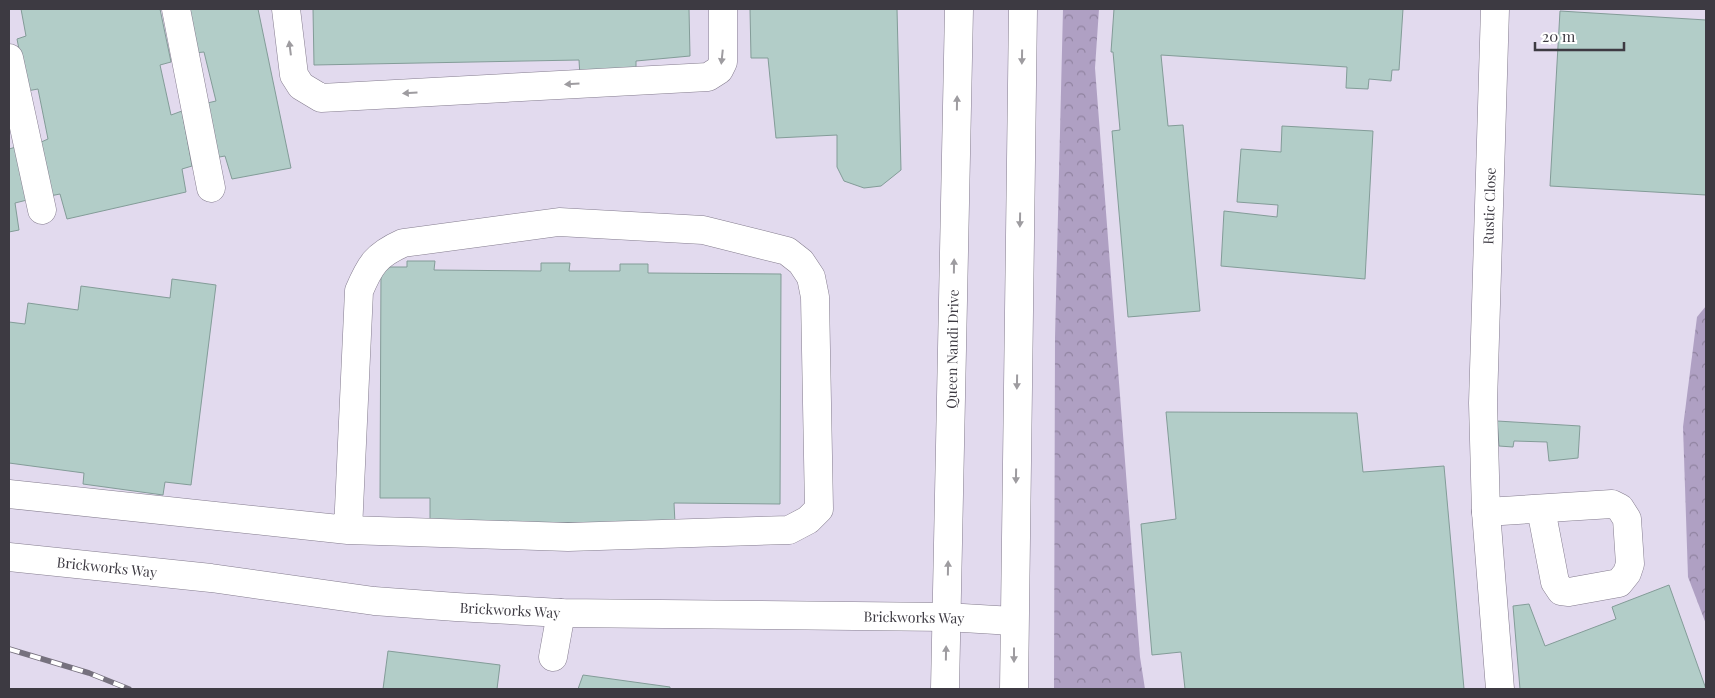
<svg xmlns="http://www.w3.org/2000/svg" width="1715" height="698" font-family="'Playfair Display',serif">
<defs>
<pattern id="forest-crowns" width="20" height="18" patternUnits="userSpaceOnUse" patternTransform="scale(1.25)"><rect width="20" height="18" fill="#afa0c3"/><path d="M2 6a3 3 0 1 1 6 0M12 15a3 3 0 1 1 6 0" fill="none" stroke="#9083a0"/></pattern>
</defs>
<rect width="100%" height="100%" fill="#e2daee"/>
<g fill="url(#forest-crowns)">
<polygon points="1063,9 1099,9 1095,68 1140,657 1145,689 1054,689 1055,338"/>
<polygon points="1706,306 1706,624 1688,577 1683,427 1697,317"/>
</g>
<g fill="#b2cdc8" stroke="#839c98">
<polygon points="21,9 160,9 171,62 160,65 171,115 182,111 192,166 182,169 186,192 67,219 60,194 50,196 39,143 48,139 38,89 27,91 17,39 26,36"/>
<polygon points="184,9 258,9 291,168 232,179 225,156 214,158 203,104 216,101 204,52 194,53"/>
<polygon points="313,9 689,9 690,56 636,61 636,75 580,77 579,60 314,65"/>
<polygon points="750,9 897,9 901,170 881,186 864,188 844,181 837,167 837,135 776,138 768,58 751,58"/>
<polygon points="1114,9 1403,9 1399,70 1392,70 1391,81 1369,79 1368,89 1346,88 1347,67 1161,55 1168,126 1183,125 1200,311 1128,317 1112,131 1120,130 1113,52 1111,52"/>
<polygon points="1560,11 1706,20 1706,195 1550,186"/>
<polygon points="1282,126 1373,131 1365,279 1221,266 1224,211 1277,217 1278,205 1237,202 1241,149 1281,152"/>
<polygon points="16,147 27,200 15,203 19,230 9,232 9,149"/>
<polygon points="407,261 435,261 434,270 541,271 541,263 570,263 569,271 620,271 620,264 648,264 648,273 781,274 780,504 674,503 675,523 430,522 430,498 380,498 381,267 407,267"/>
<polygon points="172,279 216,285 191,485 165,482 163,495 83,484 84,473 9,463 9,322 25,324 28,303 78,310 81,286 170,298"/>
<polygon points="1166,412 1357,413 1363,472 1444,466 1464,689 1185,689 1181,652 1152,655 1141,524 1176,519"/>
<polygon points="1497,421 1580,426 1578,458 1549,461 1547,442 1514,441 1513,447 1499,446"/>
<polygon points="1669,585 1706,689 1520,689 1513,606 1529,604 1545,646 1616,619 1612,607"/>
<polygon points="388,651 500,665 497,689 383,689"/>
<polygon points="583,675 670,687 670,689 578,689"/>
</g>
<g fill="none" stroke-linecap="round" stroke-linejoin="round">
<defs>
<g id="minor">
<polyline points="176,9 211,188"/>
<polyline points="286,9 294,75 301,86 321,98 708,77 719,70 723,62 723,9"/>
<polyline points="1495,9 1483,403 1486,512 1500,689"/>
<polyline points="9,58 42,210"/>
<path d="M 9,494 L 348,530 L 568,537 L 789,530 L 808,520 L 819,509 L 815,297 L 811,277 L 801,262 L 787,251 L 703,230 L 559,222 L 403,243 C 376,255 370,265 359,291 L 348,530"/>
<polyline points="1486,512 1612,504 1620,508 1627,519 1630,564 1627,573 1619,583 1569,592 1561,591 1555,582 1541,509"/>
<polyline points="9,557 211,578 374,601 456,607 561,613 946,617 1013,621"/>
<polyline points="553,657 561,613"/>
</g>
<g id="major">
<polyline points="945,689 959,9"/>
<polyline points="1014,689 1023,9"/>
</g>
</defs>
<use href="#minor" stroke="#847c8e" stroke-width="29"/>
<use href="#major" stroke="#847c8e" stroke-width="29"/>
<use href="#minor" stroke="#fff" stroke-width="28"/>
<use href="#major" stroke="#fff" stroke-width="28"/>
<defs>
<polyline id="rail" points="9,649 89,673 129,689"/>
</defs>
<use href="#rail" stroke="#76717e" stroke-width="5.5"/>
<use href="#rail" stroke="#fff" stroke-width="4" stroke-dasharray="11" stroke-linecap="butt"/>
</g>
<defs><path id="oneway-solid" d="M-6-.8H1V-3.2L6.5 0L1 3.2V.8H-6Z" transform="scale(1.25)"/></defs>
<g fill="#9e9ca0">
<use href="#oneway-solid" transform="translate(290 48) rotate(-97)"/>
<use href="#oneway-solid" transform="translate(722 57) rotate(96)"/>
<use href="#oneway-solid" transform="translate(1022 57) rotate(91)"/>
<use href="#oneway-solid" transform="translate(572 84) rotate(177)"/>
<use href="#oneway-solid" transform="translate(410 93) rotate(177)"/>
<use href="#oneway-solid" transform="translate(957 103) rotate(-89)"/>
<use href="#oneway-solid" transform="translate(1020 220) rotate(91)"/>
<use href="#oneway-solid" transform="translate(954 266) rotate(-89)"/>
<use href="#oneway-solid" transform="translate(1017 382) rotate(91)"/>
<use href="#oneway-solid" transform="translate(1016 476) rotate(91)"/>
<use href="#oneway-solid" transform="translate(948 568) rotate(-89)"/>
<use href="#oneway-solid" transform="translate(946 653) rotate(-89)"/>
<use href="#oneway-solid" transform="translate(1014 655) rotate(90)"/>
</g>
<g text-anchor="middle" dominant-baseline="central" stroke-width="5" stroke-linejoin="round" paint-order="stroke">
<g font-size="14" fill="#3d3a42" stroke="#fff">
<text transform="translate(1489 206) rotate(-88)">Rustic Close</text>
<text transform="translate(952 349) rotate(-89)">Queen Nandi Drive</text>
<text transform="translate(107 567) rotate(6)">Brickworks Way</text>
<text transform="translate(510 610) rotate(3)">Brickworks Way</text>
<text transform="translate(914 617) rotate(1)">Brickworks Way</text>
</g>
</g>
<rect width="1715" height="698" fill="none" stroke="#3d3a42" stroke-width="20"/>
<path d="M1535 42v8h89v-8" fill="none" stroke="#3d3a42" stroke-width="2.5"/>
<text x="1542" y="42" font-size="15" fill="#3d3a42" stroke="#ffffff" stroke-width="4" paint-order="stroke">20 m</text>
</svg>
